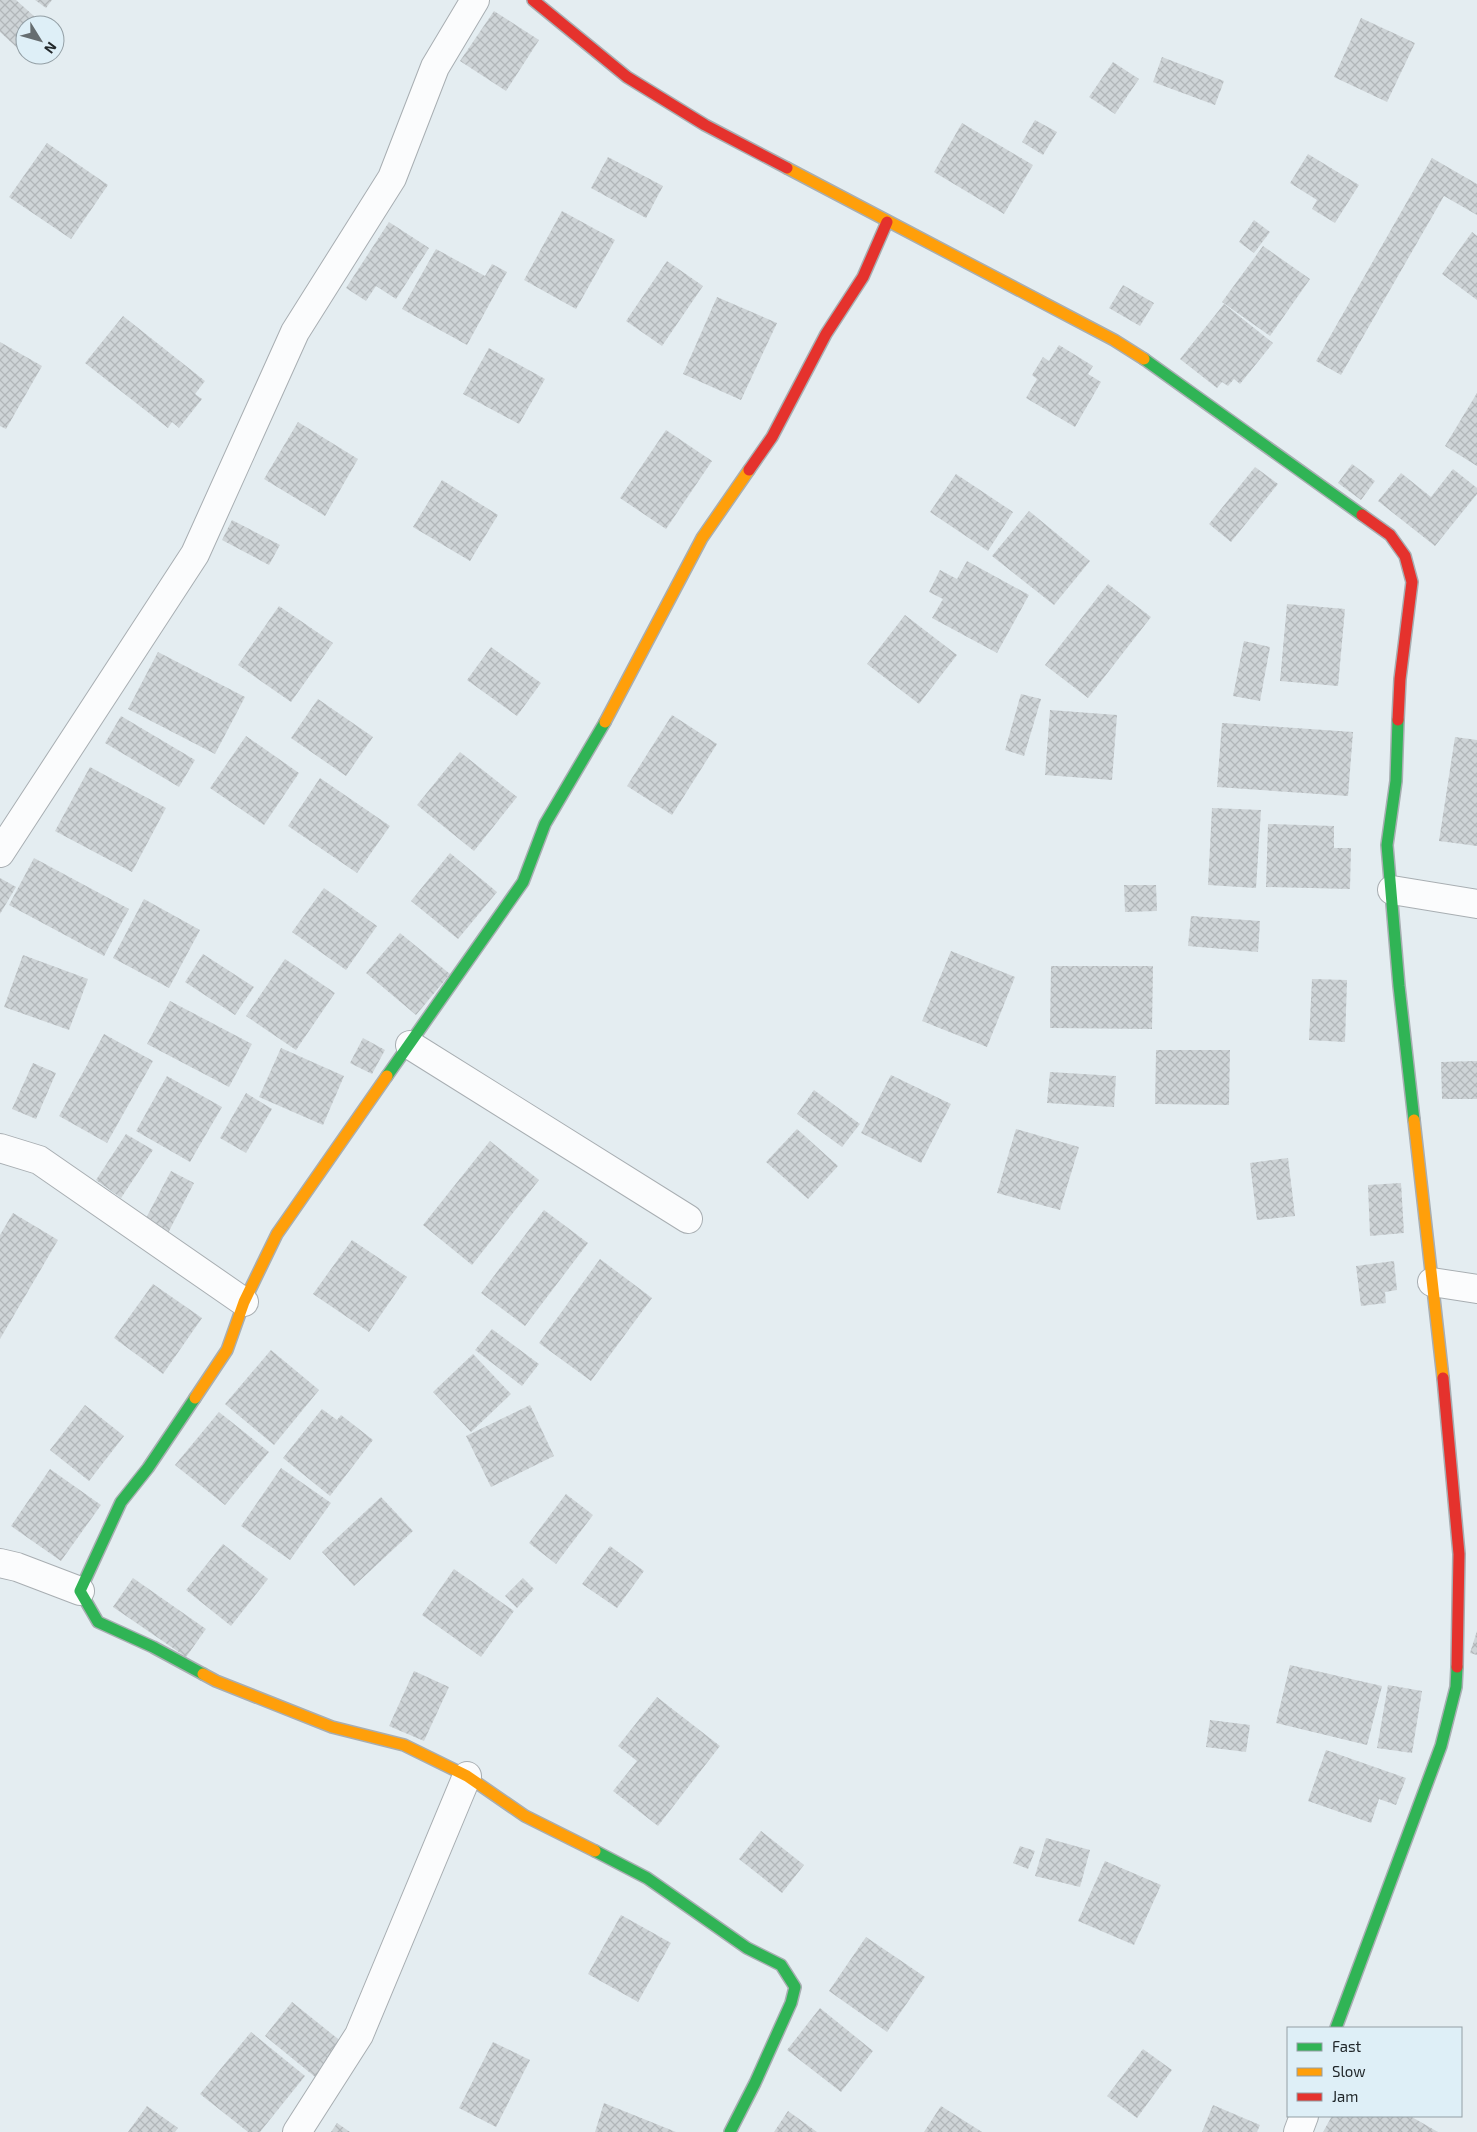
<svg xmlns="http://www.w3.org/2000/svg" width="1477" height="2132" font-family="'Exo 2',sans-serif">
<defs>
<pattern id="building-cross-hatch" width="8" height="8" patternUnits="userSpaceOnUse" patternTransform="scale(1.25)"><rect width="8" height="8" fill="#ced4d7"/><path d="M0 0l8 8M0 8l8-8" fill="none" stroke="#b1b6b9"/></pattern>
</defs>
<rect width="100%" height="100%" fill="#e4edf1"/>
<g fill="url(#building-cross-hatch)">
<polygon points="0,0 16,0 44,25 25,25 25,55 0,32"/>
<polygon points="35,0 52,0 46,8"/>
<polygon points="494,11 539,40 506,91 460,61"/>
<polygon points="1361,18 1415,43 1387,102 1334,77"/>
<polygon points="25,55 41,55 34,63"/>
<polygon points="1162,57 1224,81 1215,105 1153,82"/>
<polygon points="1113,62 1139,79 1115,114 1089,97"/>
<polygon points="1035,120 1057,132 1043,155 1022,142"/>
<polygon points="962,123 1033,165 1004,214 934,172"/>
<polygon points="47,143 108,185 71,239 9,197"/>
<polygon points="1308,154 1359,185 1335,223 1312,209 1317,200 1290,183"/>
<polygon points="608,157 663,186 646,218 591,188"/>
<polygon points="1432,158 1477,184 1477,215 1444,196 1341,375 1316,361"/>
<polygon points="562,211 615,240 576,309 524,280"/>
<polygon points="1254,220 1270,232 1254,253 1239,242"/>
<polygon points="389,222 429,248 396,299 376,286 366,301 346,288"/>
<polygon points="1472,232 1477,236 1477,300 1442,274"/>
<polygon points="1263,246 1310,279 1270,336 1222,302"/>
<polygon points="436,249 485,276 492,264 507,272 467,345 402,309"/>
<polygon points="667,261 703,286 662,346 626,321"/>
<polygon points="1123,285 1154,303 1140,326 1109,308"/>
<polygon points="717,297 777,323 741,400 683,374"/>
<polygon points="1224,304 1273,343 1240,384 1234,379 1228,386 1222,382 1217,388 1180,359"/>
<polygon points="123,316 205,381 195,394 202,399 179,428 172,422 168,428 85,363"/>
<polygon points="0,342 42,366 6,429 0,426"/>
<polygon points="1059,345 1093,366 1088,374 1101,382 1075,427 1026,398 1037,379 1032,375 1043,357 1049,361"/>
<polygon points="489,348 545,379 519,424 463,394"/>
<polygon points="1477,393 1477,466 1445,446"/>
<polygon points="298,422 358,459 325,516 264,479"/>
<polygon points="666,430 712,461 666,529 620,498"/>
<polygon points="1352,464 1375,481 1361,500 1338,483"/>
<polygon points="1255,467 1278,484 1231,542 1209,524"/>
<polygon points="1453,469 1477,488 1477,494 1435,546 1378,501 1401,473 1431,497"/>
<polygon points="956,474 1013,512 988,551 930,512"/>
<polygon points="442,480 498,515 470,561 413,527"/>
<polygon points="1029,511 1090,561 1054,605 992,556"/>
<polygon points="232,520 280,545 269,565 222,540"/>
<polygon points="967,561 1029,595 997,653 932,618 943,599 929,592 940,570 957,579"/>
<polygon points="1108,584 1151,617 1088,698 1045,665"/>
<polygon points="1287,604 1345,609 1338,686 1280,681"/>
<polygon points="279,606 333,643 291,702 238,665"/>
<polygon points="905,615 957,655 919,704 867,664"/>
<polygon points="1244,641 1270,647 1260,701 1233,696"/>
<polygon points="491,647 541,683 517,716 467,680"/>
<polygon points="158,652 245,697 215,754 128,709"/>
<polygon points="1021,694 1041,699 1024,756 1005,750"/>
<polygon points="318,699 373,737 346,776 291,738"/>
<polygon points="1050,710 1117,715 1112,780 1045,775"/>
<polygon points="672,715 717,744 672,815 627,786"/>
<polygon points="121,716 195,760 179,787 105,743"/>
<polygon points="1222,723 1353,732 1348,796 1217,787"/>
<polygon points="246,736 299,773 264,825 210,788"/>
<polygon points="1455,737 1477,740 1477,846 1439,841"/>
<polygon points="460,752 517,797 474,851 417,805"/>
<polygon points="90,767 166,808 132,872 55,831"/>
<polygon points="320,778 390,826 357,873 288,826"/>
<polygon points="1212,808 1261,810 1256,888 1208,885"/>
<polygon points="1268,824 1334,826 1334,848 1351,848 1350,889 1266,887"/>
<polygon points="450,853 497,892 458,939 411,901"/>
<polygon points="34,858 129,909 104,956 9,905"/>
<polygon points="0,878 16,887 0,914"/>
<polygon points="1124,885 1156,885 1157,911 1125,912"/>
<polygon points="324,888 377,926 346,970 292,932"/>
<polygon points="144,899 200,930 169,988 113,958"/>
<polygon points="1191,916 1260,921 1258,952 1188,946"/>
<polygon points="400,933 450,974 416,1015 366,973"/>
<polygon points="951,951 1015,977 987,1047 922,1021"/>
<polygon points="203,954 254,987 235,1015 185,982"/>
<polygon points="23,955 88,979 69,1030 4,1007"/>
<polygon points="285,959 335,993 296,1050 246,1016"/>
<polygon points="1051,966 1153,966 1152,1029 1050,1028"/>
<polygon points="1312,979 1347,980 1345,1042 1309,1040"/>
<polygon points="170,1001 252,1044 229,1087 147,1044"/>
<polygon points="104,1034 153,1061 107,1143 59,1116"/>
<polygon points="363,1038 385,1050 372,1074 350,1063"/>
<polygon points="281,1048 344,1076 323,1125 259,1097"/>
<polygon points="1156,1050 1230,1050 1229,1105 1155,1104"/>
<polygon points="1477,1061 1477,1099 1442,1099 1441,1062"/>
<polygon points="33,1063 56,1073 36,1119 12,1109"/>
<polygon points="1050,1072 1116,1076 1114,1107 1047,1103"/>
<polygon points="891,1075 951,1104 921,1163 861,1133"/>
<polygon points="167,1076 222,1107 190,1162 136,1131"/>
<polygon points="814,1090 860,1124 842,1147 797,1114"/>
<polygon points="246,1093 272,1109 246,1153 220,1138"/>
<polygon points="797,1129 838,1166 808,1199 766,1162"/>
<polygon points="1016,1129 1079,1147 1060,1210 997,1193"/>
<polygon points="126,1134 153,1150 121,1198 96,1180"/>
<polygon points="490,1141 539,1180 472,1265 423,1225"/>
<polygon points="1288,1158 1295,1216 1257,1220 1250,1163"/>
<polygon points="171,1171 194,1183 168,1233 145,1220"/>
<polygon points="1401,1183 1404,1233 1370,1236 1368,1185"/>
<polygon points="544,1210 588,1243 525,1326 481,1293"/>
<polygon points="13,1213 58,1240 0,1339 0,1235"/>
<polygon points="352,1240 407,1277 369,1332 313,1294"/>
<polygon points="600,1259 652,1298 591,1381 539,1343"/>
<polygon points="1394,1261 1397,1290 1385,1292 1386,1303 1361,1306 1356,1266"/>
<polygon points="153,1284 202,1318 163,1374 114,1338"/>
<polygon points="492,1329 539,1364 522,1386 475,1350"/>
<polygon points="271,1350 319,1390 274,1445 225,1404"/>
<polygon points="473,1354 511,1394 471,1432 433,1392"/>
<polygon points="85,1405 124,1436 89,1481 50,1450"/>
<polygon points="530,1405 554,1456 491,1487 466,1436"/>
<polygon points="322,1409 337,1420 341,1415 373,1440 330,1496 283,1458"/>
<polygon points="219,1412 269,1452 225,1505 175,1465"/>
<polygon points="281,1468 331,1503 290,1560 241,1526"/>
<polygon points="50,1469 101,1505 61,1561 11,1526"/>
<polygon points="566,1494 593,1515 556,1564 529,1543"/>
<polygon points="381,1497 413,1531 354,1586 322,1552"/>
<polygon points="223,1544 268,1579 231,1626 186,1590"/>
<polygon points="610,1546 644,1571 617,1608 582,1584"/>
<polygon points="454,1569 514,1611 481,1657 422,1615"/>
<polygon points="133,1578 206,1629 186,1657 113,1607"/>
<polygon points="523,1578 534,1589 517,1608 505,1596"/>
<polygon points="1477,1631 1477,1655 1470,1653"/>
<polygon points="1290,1665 1382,1686 1367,1745 1276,1723"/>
<polygon points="414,1671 449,1687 424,1741 389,1726"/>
<polygon points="1388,1685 1422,1691 1412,1753 1377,1748"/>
<polygon points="657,1697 720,1746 658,1826 613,1791 637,1761 618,1746"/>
<polygon points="1210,1720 1250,1725 1246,1752 1206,1747"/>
<polygon points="1326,1750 1406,1778 1396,1805 1379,1799 1371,1823 1308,1801"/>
<polygon points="761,1831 804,1865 782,1893 739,1859"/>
<polygon points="1046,1838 1090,1850 1080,1887 1035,1876"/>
<polygon points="1020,1846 1035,1851 1028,1869 1013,1863"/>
<polygon points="1105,1861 1161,1885 1134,1945 1078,1921"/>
<polygon points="621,1915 671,1943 638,2002 588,1974"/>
<polygon points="866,1937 925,1977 887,2032 829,1991"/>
<polygon points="292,2002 348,2047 320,2081 265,2036"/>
<polygon points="820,2008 873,2051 841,2092 787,2050"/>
<polygon points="251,2032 305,2076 260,2132 248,2132 200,2094"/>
<polygon points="493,2042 530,2060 496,2127 459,2108"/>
<polygon points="1143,2049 1172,2070 1137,2118 1107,2096"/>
<polygon points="604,2103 676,2132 595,2132"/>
<polygon points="1213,2105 1260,2125 1257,2132 1202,2132"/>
<polygon points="147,2106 178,2128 175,2132 128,2132"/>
<polygon points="941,2106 982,2132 924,2132"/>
<polygon points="788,2111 817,2132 774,2132"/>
<polygon points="1332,2116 1410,2116 1438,2132 1323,2132"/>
<polygon points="337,2123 350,2132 331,2132"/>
</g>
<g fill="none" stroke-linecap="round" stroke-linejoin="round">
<defs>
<g id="street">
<polyline points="0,853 195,554 295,332 392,178 435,67 475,0"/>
<polyline points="1392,890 1477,904"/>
<polyline points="410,1045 688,1219"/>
<polyline points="0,1148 39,1160 244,1302"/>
<polyline points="1432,1282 1477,1289"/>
<polyline points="0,1563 17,1567 80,1591"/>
<polyline points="297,2132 359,2035 467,1776"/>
<polyline points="1298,2132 1304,2116"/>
</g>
<g id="fast">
<polyline points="1144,359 1362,515"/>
<polyline points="1398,720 1396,781 1387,845 1399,986 1414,1120"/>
<polyline points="387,1076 523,882 545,824 605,722"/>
<polyline points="195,1398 148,1468 121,1502 80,1591 98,1622 153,1647 203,1674"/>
<polyline points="595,1851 647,1878 747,1948 781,1965 795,1987 791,2003 755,2083 730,2132"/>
<polyline points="1336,2028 1441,1746 1456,1687 1457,1667"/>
</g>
<g id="slow">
<polyline points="787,168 1114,340 1144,359"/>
<polyline points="605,722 702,538 749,470"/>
<polyline points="1414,1120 1443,1378"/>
<polyline points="195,1398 227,1350 244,1302 277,1234 387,1076"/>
<polyline points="203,1674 216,1681 332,1727 404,1745 467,1776 525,1816 595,1851"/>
</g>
<g id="jam">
<polyline points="533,0 627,77 705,125 787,168"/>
<polyline points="749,470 772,437 826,334 863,277 887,222"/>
<polyline points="1362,515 1390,535 1405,556 1412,582 1400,679 1398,720"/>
<polyline points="1443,1378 1459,1554 1457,1667"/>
</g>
</defs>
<use href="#street" stroke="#a8aeb2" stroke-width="30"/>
<use href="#fast" stroke="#a8aeb2" stroke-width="14"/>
<use href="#slow" stroke="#a8aeb2" stroke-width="14"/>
<use href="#jam" stroke="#a8aeb2" stroke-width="14"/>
<use href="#street" stroke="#fbfcfd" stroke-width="28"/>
<use href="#fast" stroke="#30b455" stroke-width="11"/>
<use href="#slow" stroke="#ff9f0a" stroke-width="11"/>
<use href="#jam" stroke="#e5322d" stroke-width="11"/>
</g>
<rect x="1287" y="2027" width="175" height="90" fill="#deeff7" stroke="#939fa5"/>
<rect x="1297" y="2043" width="25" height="8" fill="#30b455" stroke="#939fa5"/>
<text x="1332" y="2052" font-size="15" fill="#22282b">Fast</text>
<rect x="1297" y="2068" width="25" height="8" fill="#ff9f0a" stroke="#939fa5"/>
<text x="1332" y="2077" font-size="15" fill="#22282b">Slow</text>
<rect x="1297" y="2093" width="25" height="8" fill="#e5322d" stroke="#939fa5"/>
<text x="1332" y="2102" font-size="15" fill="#22282b">Jam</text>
<g transform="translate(40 40) rotate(127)"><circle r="24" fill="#deeff7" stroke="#939fa5"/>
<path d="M0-4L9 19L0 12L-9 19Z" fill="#666d70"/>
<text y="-8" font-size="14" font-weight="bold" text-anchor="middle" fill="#22282b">N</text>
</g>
</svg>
